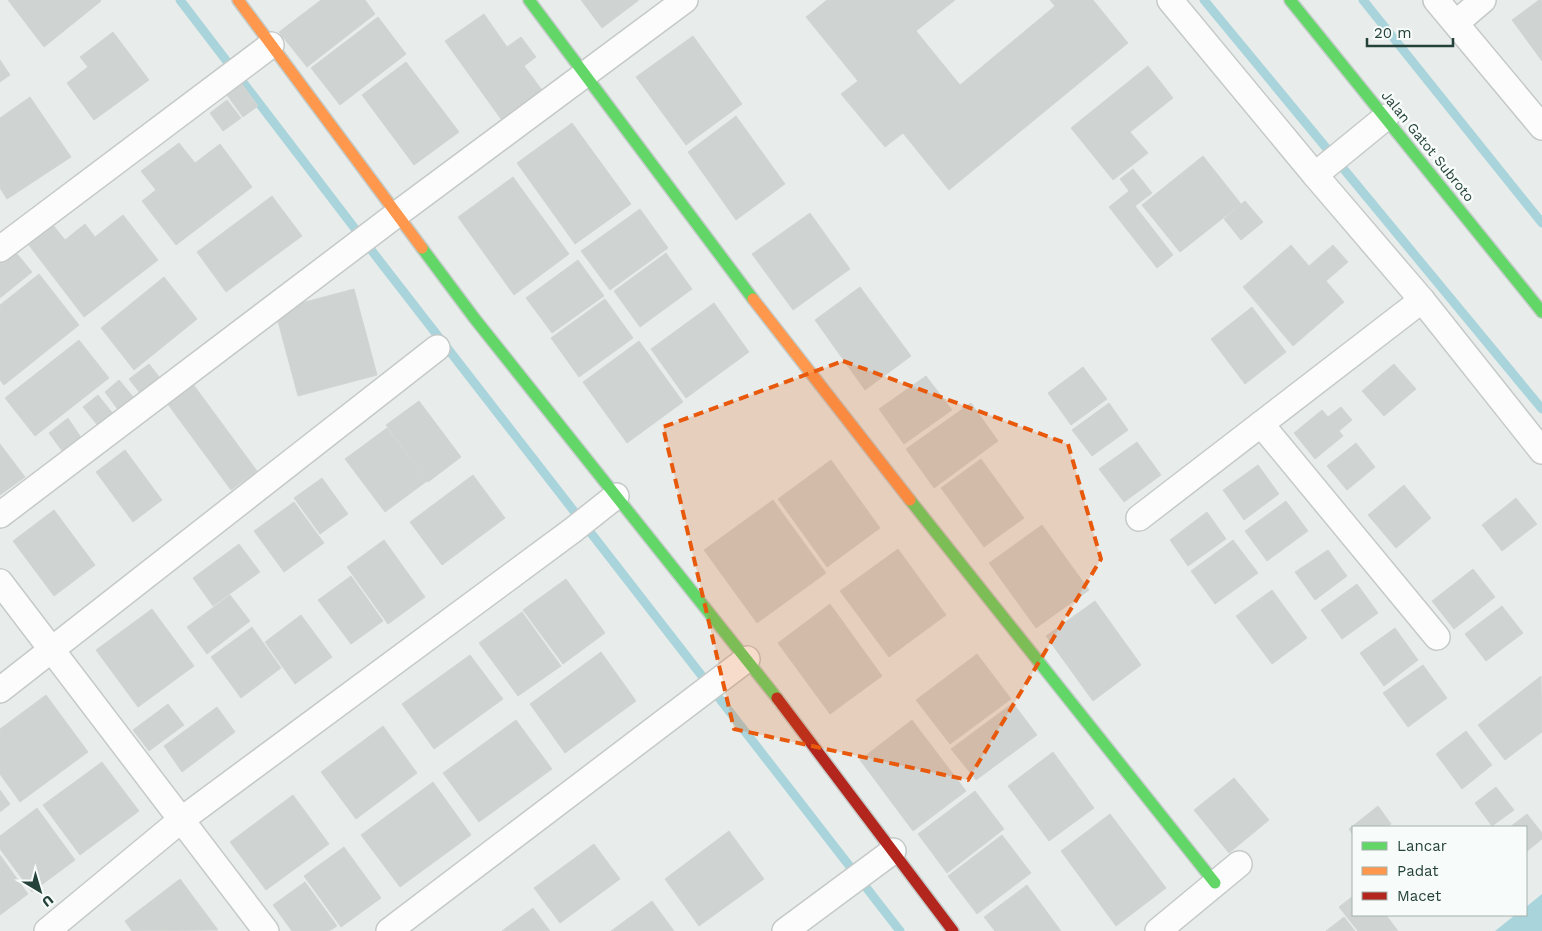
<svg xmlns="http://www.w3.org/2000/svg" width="1542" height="931" font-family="'Work Sans',sans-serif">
<rect width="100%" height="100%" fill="#e8edeb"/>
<polygon fill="#a9d4db" points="1542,894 1542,931 1495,931 1515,915 1526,915 1526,907"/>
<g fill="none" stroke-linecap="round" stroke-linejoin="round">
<g stroke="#a9d4db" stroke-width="9">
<polyline points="180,0 382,264 900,931"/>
<polyline points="1204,0 1542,409"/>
<polyline points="1363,0 1542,223"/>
</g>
</g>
<g fill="#cfd4d2" stroke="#d1d6d4">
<polygon points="8,0 100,0 101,1 44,47"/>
<polygon points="321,0 365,0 375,14 307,67 279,32"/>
<polygon points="581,0 639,0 602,28"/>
<polygon points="827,0 955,0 916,31 960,85 1055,6 1050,0 1093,0 1128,43 949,190 903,133 885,147 841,94 858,81 806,17"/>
<polygon points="1539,0 1542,0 1542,61 1512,20"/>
<polygon points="484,14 507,47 521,37 536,57 524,66 542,90 501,119 445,41"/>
<polygon points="378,17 406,54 340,105 311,68"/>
<polygon points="113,32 149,80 94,120 67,83 88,67 80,57"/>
<polygon points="693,36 742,104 686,145 636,77"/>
<polygon points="0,60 10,75 0,82"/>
<polygon points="406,62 459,132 414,165 362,95"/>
<polygon points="1148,66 1173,98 1130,132 1148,153 1113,180 1071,128"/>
<polygon points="242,84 258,106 243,117 227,95"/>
<polygon points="30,97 71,157 7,199 0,188 0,118"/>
<polygon points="227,100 241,118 223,131 210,113"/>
<polygon points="736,116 785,184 736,220 688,152"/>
<polygon points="572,123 631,204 575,244 517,163"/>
<polygon points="179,143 195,163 220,144 252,187 176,245 142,201 156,190 141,171"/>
<polygon points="1203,156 1241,204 1180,252 1142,205"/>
<polygon points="1133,169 1152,193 1135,206 1173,255 1157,268 1109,207 1129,191 1120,179"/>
<polygon points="513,177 569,254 514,295 458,217"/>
<polygon points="272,196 302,236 226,292 197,252"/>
<polygon points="1245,201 1263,222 1241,240 1224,219"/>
<polygon points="640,209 668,248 610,290 581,251"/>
<polygon points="810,213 850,269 793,310 752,254"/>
<polygon points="123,215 158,260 84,317 28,244 53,225 65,240 85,224 95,237"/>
<polygon points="1291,245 1309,266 1333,245 1348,262 1326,281 1344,302 1293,346 1243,287"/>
<polygon points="14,250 32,272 0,298 0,261"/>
<polygon points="666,253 692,289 640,327 614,291"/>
<polygon points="578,260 604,296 552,333 526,298"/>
<polygon points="39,274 79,325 4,385 0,380 0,305"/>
<polygon points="164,277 197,319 134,370 101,328"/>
<polygon points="860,287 911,356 865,390 815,320"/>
<polygon points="354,289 377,375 298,396 275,310"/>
<polygon points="605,299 633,338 579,377 551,338"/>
<polygon points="714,303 749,352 686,398 651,349"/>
<polygon points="1252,307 1286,352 1245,384 1211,339"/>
<polygon points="79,340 109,378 35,436 5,398"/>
<polygon points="639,341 683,402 627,443 583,382"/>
<polygon points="149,364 164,383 144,398 129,379"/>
<polygon points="1394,364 1416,389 1384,416 1362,391"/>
<polygon points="1083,367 1107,399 1071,425 1048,393"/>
<polygon points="926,376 952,410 904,444 879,409"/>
<polygon points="119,380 134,398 119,411 105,392"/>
<polygon points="193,384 257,471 231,490 167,403"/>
<polygon points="98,395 118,420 103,432 83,407"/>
<polygon points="419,401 461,457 428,482 386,425"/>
<polygon points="971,403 998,441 934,488 906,449"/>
<polygon points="1109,403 1128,430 1092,456 1072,430"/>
<polygon points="1341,407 1352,420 1339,431 1343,436 1315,459 1294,433 1322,410 1328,417"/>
<polygon points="68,418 82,439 63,452 49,433"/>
<polygon points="387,428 427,481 385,512 345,459"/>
<polygon points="1137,442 1161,475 1124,502 1099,469"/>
<polygon points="1356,443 1375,467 1347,490 1327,466"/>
<polygon points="0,444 25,477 0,495"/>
<polygon points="125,450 162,500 133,522 96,472"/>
<polygon points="981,459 1024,518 984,547 941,488"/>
<polygon points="831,460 880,528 827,567 778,499"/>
<polygon points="1258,465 1279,494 1244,520 1223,490"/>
<polygon points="473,475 505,518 442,565 410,522"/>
<polygon points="322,478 348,514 320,534 294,498"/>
<polygon points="1404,485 1431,518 1396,548 1368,515"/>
<polygon points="1516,498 1537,524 1502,551 1482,525"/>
<polygon points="773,500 826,573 757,623 704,550"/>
<polygon points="1286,501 1308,531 1267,561 1245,531"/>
<polygon points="294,502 324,543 284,572 254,531"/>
<polygon points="54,510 95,565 54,596 13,541"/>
<polygon points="1207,512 1226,539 1188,566 1170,540"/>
<polygon points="1042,525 1089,590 1036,628 989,563"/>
<polygon points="384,540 425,597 388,624 347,567"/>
<polygon points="1233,540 1258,573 1215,604 1191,571"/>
<polygon points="239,544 260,572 213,606 193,578"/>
<polygon points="898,549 946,615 889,657 840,591"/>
<polygon points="1328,550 1347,576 1315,600 1295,572"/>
<polygon points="1473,569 1495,597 1454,629 1432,601"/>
<polygon points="351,576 383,621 351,644 318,600"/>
<polygon points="566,579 605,633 563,664 523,610"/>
<polygon points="1357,584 1378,613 1342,639 1321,610"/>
<polygon points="1272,590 1307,638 1272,664 1236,616"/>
<polygon points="230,595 250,621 207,654 187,627"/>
<polygon points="1095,601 1141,665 1093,701 1046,636"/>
<polygon points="830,604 882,676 830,714 778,643"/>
<polygon points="1502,606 1523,633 1486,661 1465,634"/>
<polygon points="152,609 194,666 138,707 96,650"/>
<polygon points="522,612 561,666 518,696 479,643"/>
<polygon points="301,615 332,657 295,684 265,642"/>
<polygon points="252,627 281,668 241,698 211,657"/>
<polygon points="1395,628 1418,660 1384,686 1360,653"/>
<polygon points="601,652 636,701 565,753 530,704"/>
<polygon points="977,654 1011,699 950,744 916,700"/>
<polygon points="470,655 503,699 434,749 402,704"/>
<polygon points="1423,665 1447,698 1408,727 1383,693"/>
<polygon points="1541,676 1542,732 1505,760 1478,725"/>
<polygon points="46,695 88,752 20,802 0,774 0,729"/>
<polygon points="1013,703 1037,735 976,780 951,749"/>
<polygon points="168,704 184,725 149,751 133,730"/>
<polygon points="217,707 235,732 182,772 164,746"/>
<polygon points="516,720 552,769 479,822 443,773"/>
<polygon points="912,720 966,791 913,831 860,760"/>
<polygon points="383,726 417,773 356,819 321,772"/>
<polygon points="1466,731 1492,765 1462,789 1436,754"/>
<polygon points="1053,752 1094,808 1049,841 1008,786"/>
<polygon points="102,762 139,811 80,855 43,805"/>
<polygon points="1234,778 1269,820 1229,853 1194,810"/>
<polygon points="433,782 471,835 400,887 361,835"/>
<polygon points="1496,787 1514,810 1492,826 1475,803"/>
<polygon points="0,790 10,804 0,812"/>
<polygon points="975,791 1004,829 947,873 918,834"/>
<polygon points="293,795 329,844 266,890 230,842"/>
<polygon points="1378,806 1391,824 1386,827 1353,827 1353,835 1349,829"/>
<polygon points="37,808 75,860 32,892 0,849 0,836"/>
<polygon points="1110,814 1166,888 1116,926 1061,851"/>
<polygon points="1527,814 1542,833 1542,839 1526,852 1526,827 1510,827"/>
<polygon points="729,831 764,879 699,926 665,879"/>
<polygon points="1002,835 1031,873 977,914 948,876"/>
<polygon points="594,844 620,879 560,923 534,888"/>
<polygon points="344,847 381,898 341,927 304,876"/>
<polygon points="0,855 28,894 0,915"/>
<polygon points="180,879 218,930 132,931 125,921"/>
<polygon points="305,882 337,926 329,931 292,931 273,905"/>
<polygon points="1027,885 1061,931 995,931 984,917"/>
<polygon points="1353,896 1353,915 1386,915 1398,931 1358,931 1339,907"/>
<polygon points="652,901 674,931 611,931"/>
<polygon points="533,908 550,931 502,931"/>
<polygon points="1344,917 1355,931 1326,931"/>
</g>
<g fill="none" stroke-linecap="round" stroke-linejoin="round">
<defs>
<g id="street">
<polyline points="1170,0 1315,175 1386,117"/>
<polyline points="1436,0 1542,127"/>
<polyline points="1456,23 1483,0"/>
<polyline points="0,249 271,45"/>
<polyline points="1422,300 1542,451"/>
<polyline points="1261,424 1437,637"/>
<polyline points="0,515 397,214 685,0"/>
<polyline points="1139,518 1422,300 1315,175"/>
<polyline points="0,582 266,931"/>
<polyline points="0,690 437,348"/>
<polyline points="47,931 181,820 573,530 616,496"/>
<polyline points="389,931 747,659"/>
<polyline points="785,931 893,851"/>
<polyline points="1158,931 1239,864"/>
</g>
<g id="fast">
<polyline points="529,0 753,299"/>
<polyline points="1290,0 1542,312"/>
<polyline points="422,248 475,319 777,698"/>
<polyline points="910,500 1215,883"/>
</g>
<g id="slow">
<polyline points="238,0 422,248"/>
<polyline points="753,299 910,500"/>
</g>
<polyline id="jam" points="777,698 953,931"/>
</defs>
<use href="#street" stroke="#c5cac8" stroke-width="28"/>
<use href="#fast" stroke="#c3cbc8" stroke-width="14"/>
<use href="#slow" stroke="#c3cbc8" stroke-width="14"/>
<use href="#jam" stroke="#c3cbc8" stroke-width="14"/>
<use href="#street" stroke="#fcfcfc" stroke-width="25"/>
<use href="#fast" stroke="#63d668" stroke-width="11"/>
<use href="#slow" stroke="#ff974d" stroke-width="11"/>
<use href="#jam" stroke="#b3261e" stroke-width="11"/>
</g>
<path fill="#e8590c" fill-opacity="0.2" stroke="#e8590c" stroke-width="4" stroke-dasharray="10 6" stroke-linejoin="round" d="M 843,361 L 1068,444 L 1101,559 L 968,780 L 734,729 L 663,427 Z"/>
<g text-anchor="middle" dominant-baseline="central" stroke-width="5" stroke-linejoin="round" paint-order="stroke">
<g font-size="14" fill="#24423a" stroke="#f7fbf9">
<text transform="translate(1428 146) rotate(51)">Jalan Gatot Subroto</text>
</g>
</g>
<rect x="1352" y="826" width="175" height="90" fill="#f7fbf9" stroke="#a3b1ad"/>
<rect x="1362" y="842" width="25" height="8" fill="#63d668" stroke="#a3b1ad"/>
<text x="1397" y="851" font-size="15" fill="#24423a">Lancar</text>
<rect x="1362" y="867" width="25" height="8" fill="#ff974d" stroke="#a3b1ad"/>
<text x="1397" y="876" font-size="15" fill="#24423a">Padat</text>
<rect x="1362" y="892" width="25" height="8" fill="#b3261e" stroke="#a3b1ad"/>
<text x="1397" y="901" font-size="15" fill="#24423a">Macet</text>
<g transform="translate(40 891) rotate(142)" stroke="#f7fbf9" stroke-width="4" paint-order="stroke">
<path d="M0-4L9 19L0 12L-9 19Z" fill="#24423a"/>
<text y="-8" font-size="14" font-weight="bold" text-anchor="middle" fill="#24423a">U</text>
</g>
<path d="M1367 38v8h86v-8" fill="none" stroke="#24423a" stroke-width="2.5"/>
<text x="1374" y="38" font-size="15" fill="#24423a" stroke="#f7fbf9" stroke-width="4" paint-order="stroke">20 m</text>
</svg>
